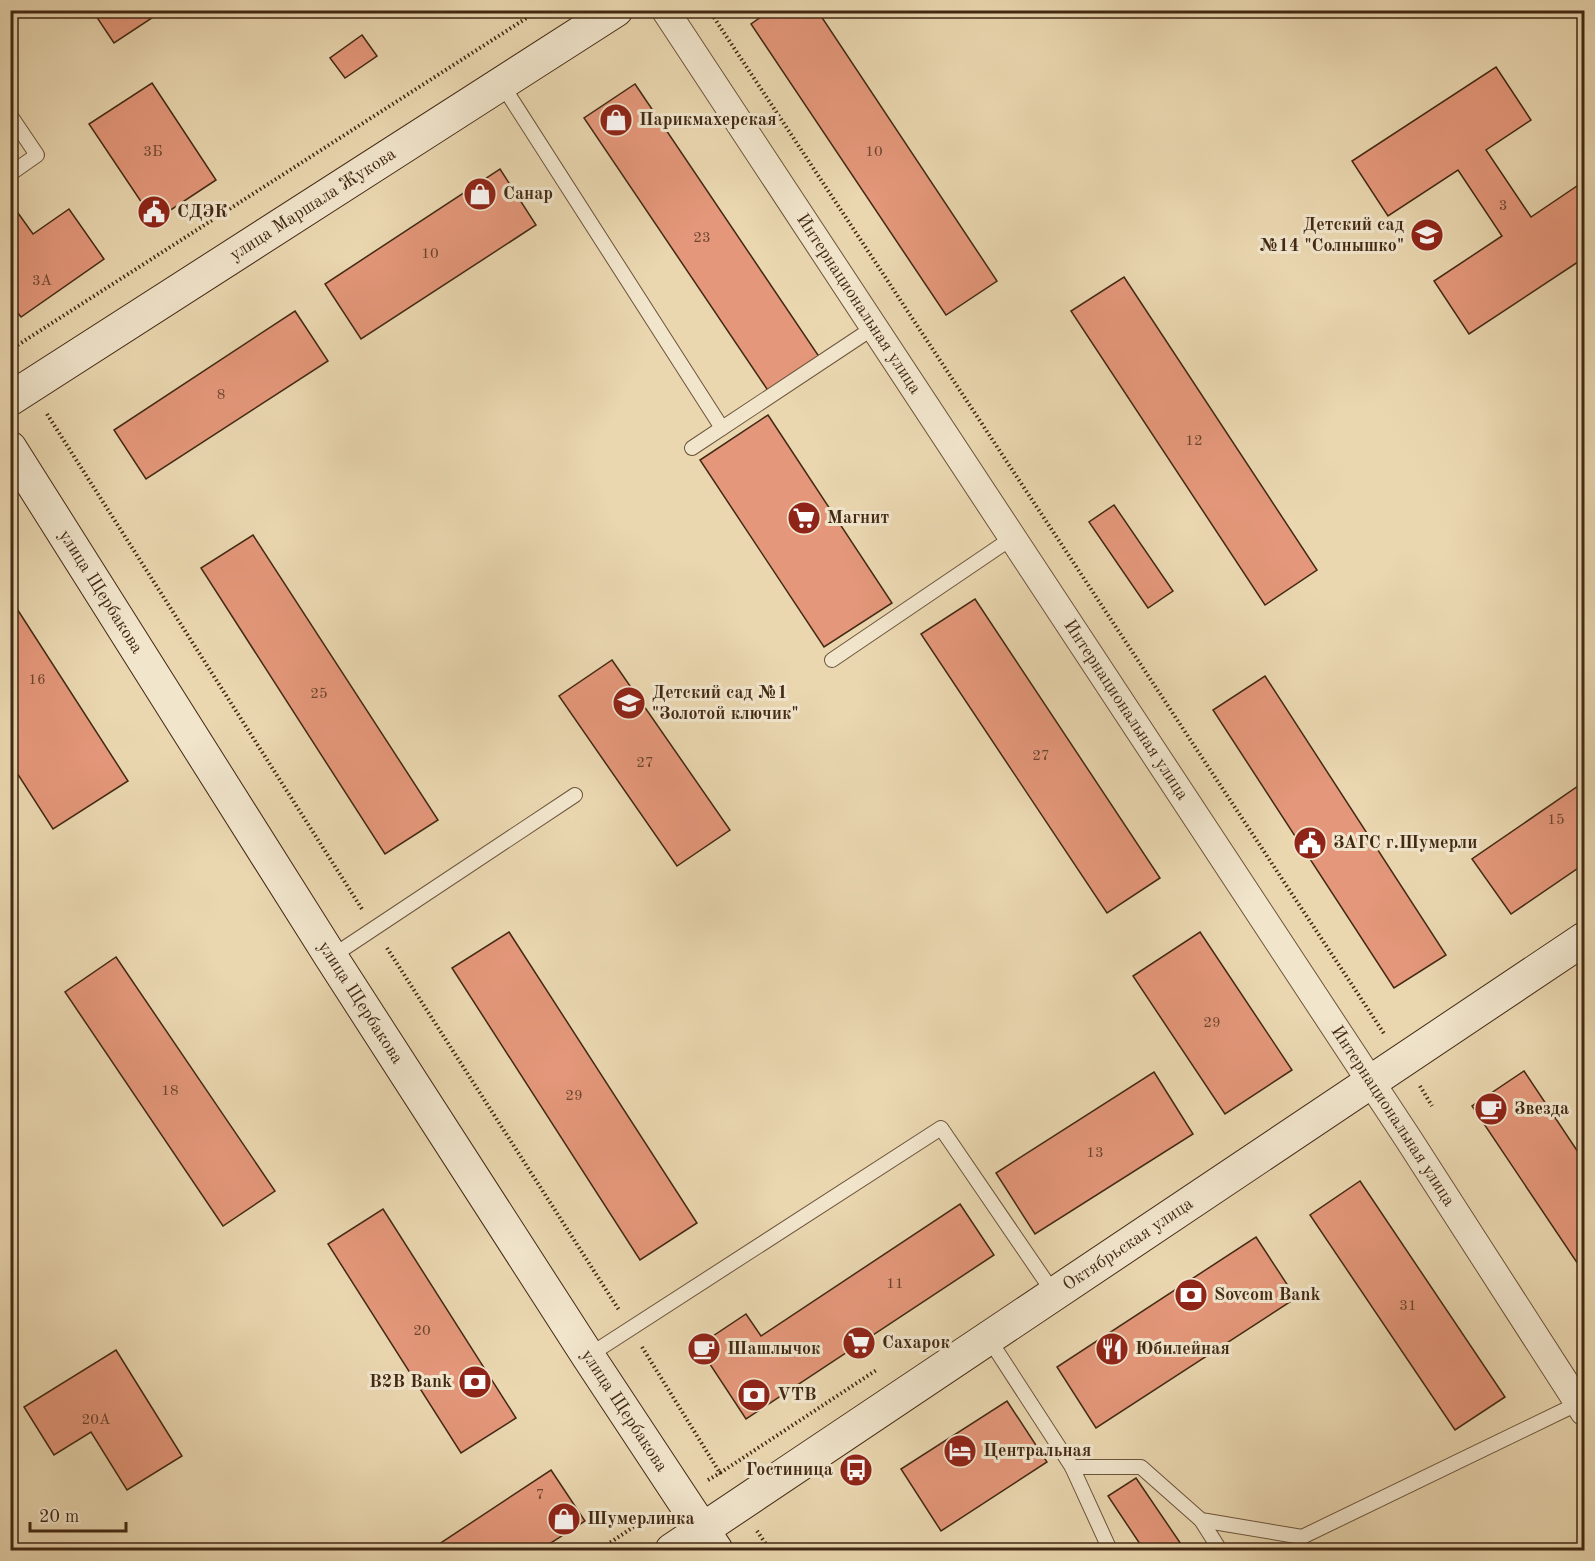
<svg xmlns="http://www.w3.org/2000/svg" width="1595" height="1561" font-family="'Old Standard TT',serif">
<rect width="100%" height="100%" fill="#ead7b0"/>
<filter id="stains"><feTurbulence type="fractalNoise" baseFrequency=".00333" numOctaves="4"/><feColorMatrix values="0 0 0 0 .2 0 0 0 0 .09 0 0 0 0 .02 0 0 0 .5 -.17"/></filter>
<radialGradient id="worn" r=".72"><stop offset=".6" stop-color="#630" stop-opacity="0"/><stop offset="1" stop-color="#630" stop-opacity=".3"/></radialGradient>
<g fill="#e4977a" stroke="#422913" stroke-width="1.5">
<polygon points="92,10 164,10 114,43"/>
<polygon points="771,10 817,10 997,281 946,315 751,24"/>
<polygon points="362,35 377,56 345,78 330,58"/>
<polygon points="1496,67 1531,120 1486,150 1531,217 1577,186 1584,197 1584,258 1469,334 1434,281 1502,236 1458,170 1388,216 1352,161"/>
<polygon points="152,83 216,180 154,221 89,124"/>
<polygon points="635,84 820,358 769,392 584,118"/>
<polygon points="500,169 536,225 361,339 325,284"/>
<polygon points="13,206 33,234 69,209 104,259 21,317 10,303 10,208"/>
<polygon points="1124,277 1317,570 1265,605 1071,311"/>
<polygon points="295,311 328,361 146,479 114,430"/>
<polygon points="768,415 892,603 824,647 700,460"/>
<polygon points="1114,505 1173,591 1148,608 1089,522"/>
<polygon points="253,535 438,820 385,854 201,568"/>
<polygon points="10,598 128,781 53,829 10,762"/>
<polygon points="975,599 1160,878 1107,913 921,634"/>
<polygon points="612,660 730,830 677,866 559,696"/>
<polygon points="1265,676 1446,955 1394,988 1213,710"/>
<polygon points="1584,782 1584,864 1511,914 1472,859"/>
<polygon points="509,932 697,1223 640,1260 452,968"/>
<polygon points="1200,932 1292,1070 1225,1114 1133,976"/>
<polygon points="116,957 275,1191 223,1226 65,992"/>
<polygon points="1524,1071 1584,1161 1584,1273 1472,1106"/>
<polygon points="1154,1072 1193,1134 1035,1234 996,1173"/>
<polygon points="1360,1181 1505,1397 1455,1430 1310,1215"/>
<polygon points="960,1204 994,1255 746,1419 698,1346 746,1314 761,1336"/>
<polygon points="383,1209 516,1418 461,1453 328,1244"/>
<polygon points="1256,1237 1296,1298 1096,1428 1057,1367"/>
<polygon points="116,1350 182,1456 127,1490 91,1432 54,1455 24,1407"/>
<polygon points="1007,1401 1047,1462 941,1531 901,1469"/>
<polygon points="551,1470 585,1521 540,1550 430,1550"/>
<polygon points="1136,1478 1185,1550 1144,1550 1108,1496"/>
</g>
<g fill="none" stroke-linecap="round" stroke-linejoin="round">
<defs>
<g id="lane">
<polyline points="501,83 722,428"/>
<polyline points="10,115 37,155 10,174"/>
<polyline points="692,448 873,328"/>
<polyline points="832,660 1012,538"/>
<polyline points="331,957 575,795"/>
<polyline points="989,1339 1072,1467 1110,1550"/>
<polyline points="588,1356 941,1128 1055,1295"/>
<polyline points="1072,1467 1141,1467 1201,1520 1302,1537 1579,1403"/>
<polyline points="1201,1520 1220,1550"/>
</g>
<g id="street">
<path id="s1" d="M 665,10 L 1409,1140 L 1584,1412"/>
</g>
<g id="secondary">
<path id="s2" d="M 10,399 L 616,10"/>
<path id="s3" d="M 10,448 L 331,957 L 588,1356 L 716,1550"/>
<path id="s4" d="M 672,1550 L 1584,939"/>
</g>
</defs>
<use href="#lane" stroke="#6c543a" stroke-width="16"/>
<use href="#street" stroke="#6c543a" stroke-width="29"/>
<use href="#secondary" stroke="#422913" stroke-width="35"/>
<g stroke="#422913" stroke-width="4" stroke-dasharray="1.5 3" stroke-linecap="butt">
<polyline points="709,10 1385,1035"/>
<polyline points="10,350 539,10"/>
<polyline points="47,414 362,909"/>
<polyline points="387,948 619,1310"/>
<polyline points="1420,1086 1432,1106"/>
<polyline points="642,1347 720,1473 878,1369"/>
<polyline points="708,1480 720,1473 721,1475"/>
<polyline points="757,1531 770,1550"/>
<polyline points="599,1550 653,1514"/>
</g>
<use href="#lane" stroke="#f1e5cc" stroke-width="14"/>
<use href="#street" stroke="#f1e5cc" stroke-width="27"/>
<use href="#secondary" stroke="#f1e5cc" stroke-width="33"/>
</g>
<defs>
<symbol id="shop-disc" viewBox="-11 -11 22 22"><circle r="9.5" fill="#8f2418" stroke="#f1e5cc"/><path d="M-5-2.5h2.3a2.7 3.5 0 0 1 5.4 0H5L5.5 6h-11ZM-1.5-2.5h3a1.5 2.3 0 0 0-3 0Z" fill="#fff"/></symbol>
<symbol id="civic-disc" viewBox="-11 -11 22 22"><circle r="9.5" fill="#8f2418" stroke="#f1e5cc"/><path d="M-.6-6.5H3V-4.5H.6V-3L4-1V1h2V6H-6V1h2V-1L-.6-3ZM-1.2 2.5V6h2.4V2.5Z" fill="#fff"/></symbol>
<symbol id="school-disc" viewBox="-11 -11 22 22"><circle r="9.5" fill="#8f2418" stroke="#f1e5cc"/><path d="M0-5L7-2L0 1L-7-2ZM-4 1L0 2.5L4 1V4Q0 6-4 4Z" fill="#fff"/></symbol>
<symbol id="supermarket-disc" viewBox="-11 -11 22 22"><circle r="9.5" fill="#8f2418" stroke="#f1e5cc"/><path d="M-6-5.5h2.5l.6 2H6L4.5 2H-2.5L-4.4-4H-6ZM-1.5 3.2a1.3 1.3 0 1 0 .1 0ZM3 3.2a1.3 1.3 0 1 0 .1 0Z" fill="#fff"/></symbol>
<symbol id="cafe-disc" viewBox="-11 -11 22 22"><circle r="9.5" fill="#8f2418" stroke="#f1e5cc"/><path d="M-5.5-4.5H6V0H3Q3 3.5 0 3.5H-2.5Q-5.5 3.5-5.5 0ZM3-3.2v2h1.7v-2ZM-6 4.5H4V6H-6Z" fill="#fff"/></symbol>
<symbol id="bank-disc" viewBox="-11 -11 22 22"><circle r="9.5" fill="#8f2418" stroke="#f1e5cc"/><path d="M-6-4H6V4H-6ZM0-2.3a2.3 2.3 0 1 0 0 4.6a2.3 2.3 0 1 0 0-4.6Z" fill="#fff"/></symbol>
<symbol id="restaurant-disc" viewBox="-11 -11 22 22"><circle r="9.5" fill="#8f2418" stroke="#f1e5cc"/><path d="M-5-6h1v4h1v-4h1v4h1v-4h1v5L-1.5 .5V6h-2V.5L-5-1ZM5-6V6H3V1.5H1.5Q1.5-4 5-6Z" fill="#fff"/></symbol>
<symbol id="hotel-disc" viewBox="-11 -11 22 22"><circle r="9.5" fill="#8f2418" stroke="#f1e5cc"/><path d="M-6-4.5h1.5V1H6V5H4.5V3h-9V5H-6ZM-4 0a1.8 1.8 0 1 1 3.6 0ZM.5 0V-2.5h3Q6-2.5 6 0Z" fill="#fff"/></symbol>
<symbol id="bus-disc" viewBox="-11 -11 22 22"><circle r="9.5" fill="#8f2418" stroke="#f1e5cc"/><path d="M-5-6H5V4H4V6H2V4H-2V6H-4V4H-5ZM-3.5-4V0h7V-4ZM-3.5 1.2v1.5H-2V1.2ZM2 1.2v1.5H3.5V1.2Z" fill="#fff"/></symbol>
</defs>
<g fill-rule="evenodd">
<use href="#shop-disc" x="597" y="101" width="38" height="38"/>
<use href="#shop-disc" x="461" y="175" width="38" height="38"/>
<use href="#civic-disc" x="135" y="193" width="38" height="38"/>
<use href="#school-disc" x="1408" y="216" width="38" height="38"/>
<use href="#supermarket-disc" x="785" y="499" width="38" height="38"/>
<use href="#school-disc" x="610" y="684" width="38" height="38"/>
<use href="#civic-disc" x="1291" y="824" width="38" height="38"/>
<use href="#cafe-disc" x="1472" y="1090" width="38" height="38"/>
<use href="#bank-disc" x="1172" y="1276" width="38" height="38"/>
<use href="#supermarket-disc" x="840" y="1324" width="38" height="38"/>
<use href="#cafe-disc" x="685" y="1330" width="38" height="38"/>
<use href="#restaurant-disc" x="1093" y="1330" width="38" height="38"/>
<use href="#bank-disc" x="456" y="1363" width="38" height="38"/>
<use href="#bank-disc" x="735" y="1376" width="38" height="38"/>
<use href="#hotel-disc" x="941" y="1432" width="38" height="38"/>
<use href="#bus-disc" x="837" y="1451" width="38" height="38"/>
<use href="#shop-disc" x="545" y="1500" width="38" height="38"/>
</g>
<g text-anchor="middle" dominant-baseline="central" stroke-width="6" stroke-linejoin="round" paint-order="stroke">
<g font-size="15" fill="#6a442d">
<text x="153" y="152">3Б</text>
<text x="874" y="152">10</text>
<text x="1503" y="206">3</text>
<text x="702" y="238">23</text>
<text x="430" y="254">10</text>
<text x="42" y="281">3А</text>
<text x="221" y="395">8</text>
<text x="1194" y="441">12</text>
<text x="37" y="680">16</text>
<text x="319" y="694">25</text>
<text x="1041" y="756">27</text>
<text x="645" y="763">27</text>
<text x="1556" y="820">15</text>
<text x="1212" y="1023">29</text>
<text x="170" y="1091">18</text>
<text x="574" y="1096">29</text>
<text x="1095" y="1153">13</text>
<text x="895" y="1284">11</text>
<text x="1408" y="1306">31</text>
<text x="422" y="1331">20</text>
<text x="96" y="1420">20А</text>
<text x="540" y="1495">7</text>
</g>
<g font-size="18" font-weight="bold" fill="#422913" stroke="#f1e5cc" text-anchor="start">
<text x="639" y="120">Парикмахерская</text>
<text x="503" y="194">Санар</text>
<text x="177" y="212">СДЭК</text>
<text x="1404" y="225" text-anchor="end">Детский сад<tspan x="1404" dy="21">№14 "Солнышко"</tspan></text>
<text x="827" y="518">Магнит</text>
<text x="652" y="693">Детский сад №1<tspan x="652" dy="21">"Золотой ключик"</tspan></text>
<text x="1333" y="843">ЗАГС г.Шумерли</text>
<text x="1514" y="1109">Звезда</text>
<text x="1214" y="1295">Sovcom Bank</text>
<text x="882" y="1343">Сахарок</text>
<text x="727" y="1349">Шашлычок</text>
<text x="1135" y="1349">Юбилейная</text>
<text x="452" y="1382" text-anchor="end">B2B Bank</text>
<text x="777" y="1395">VTB</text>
<text x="983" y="1451">Центральная</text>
<text x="833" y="1470" text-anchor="end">Гостиница</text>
<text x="587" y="1519">Шумерлинка</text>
</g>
<g font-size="18" fill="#422913" stroke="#f1e5cc">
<text stroke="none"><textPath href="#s2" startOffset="360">улица Маршала Жукова</textPath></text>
<text stroke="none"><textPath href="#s1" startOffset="352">Интернациональная улица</textPath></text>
<text stroke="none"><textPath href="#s3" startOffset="170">улица Щербакова</textPath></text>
<text stroke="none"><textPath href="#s1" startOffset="838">Интернациональная улица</textPath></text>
<text stroke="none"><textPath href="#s3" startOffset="656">улица Щербакова</textPath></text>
<text stroke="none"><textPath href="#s1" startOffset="1324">Интернациональная улица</textPath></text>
<text stroke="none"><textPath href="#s4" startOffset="549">Октябрьская улица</textPath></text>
<text stroke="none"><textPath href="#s3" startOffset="1142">улица Щербакова</textPath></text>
</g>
</g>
<rect width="1595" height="1561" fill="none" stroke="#ead7b0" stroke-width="36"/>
<rect x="12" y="12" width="1571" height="1537" fill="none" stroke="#422913" stroke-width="3"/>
<rect x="18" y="18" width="1559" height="1525" fill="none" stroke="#422913" stroke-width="1.5"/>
<path d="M30 1522v9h96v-9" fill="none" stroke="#422913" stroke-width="3"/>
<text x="39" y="1522" font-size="18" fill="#422913" stroke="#f1e5cc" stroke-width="4.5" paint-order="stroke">20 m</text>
<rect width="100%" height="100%" filter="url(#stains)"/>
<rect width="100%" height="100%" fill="url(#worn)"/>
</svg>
